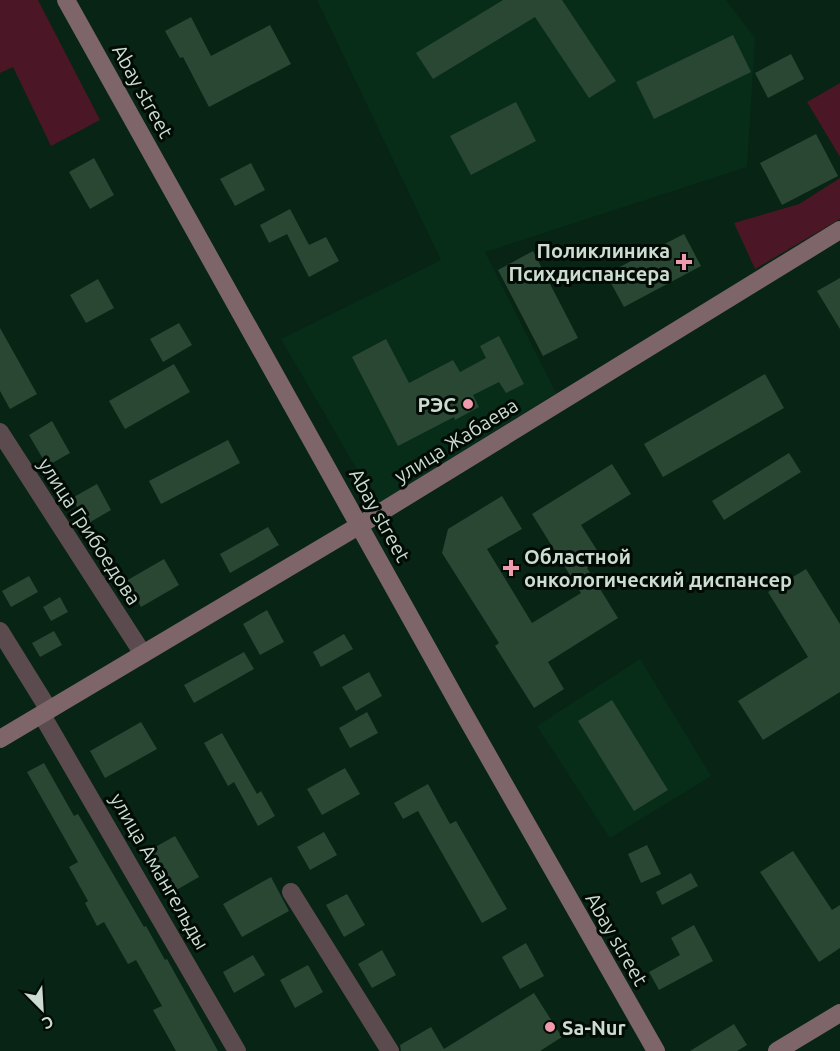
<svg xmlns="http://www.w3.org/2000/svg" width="840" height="1051" font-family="Ubuntu,sans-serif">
<rect width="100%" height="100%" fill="#072414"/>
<g fill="#072d19">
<polygon points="317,0 726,0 755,38 747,167 485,252 556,393 377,504 281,339 441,260"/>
<polygon points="640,659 711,776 610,838 537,726"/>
</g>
<g fill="#4b1625">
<polygon points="0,0 38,0 100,120 51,146 13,67 0,73"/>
<polygon points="840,83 840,157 807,102"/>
<polygon points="840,178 840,219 755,269 734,223 799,204"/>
</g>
<g fill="#2a4734">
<polygon points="503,0 562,0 616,81 589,98 535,17 433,79 416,53"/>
<polygon points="191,17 211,56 270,25 291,64 209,107 183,57 180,58 165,31"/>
<polygon points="733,35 751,72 654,119 636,82"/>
<polygon points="791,54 804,79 768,98 755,73"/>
<polygon points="516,102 536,141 471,175 450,136"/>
<polygon points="816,134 838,176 782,205 760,163"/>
<polygon points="94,158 114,195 90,209 69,172"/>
<polygon points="251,163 265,190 235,206 220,179"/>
<polygon points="290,209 309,245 326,237 339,261 309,277 287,234 269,243 260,225"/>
<polygon points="684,234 701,266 624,307 606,274"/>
<polygon points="533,251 578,338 543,356 498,270"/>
<polygon points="840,278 840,329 817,291"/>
<polygon points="98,279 114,308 86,323 70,295"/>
<polygon points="179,323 192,345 163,362 150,339"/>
<polygon points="0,328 37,394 10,409 0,391"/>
<polygon points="499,336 524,384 506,393 499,382 473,395 479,407 455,420 454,417 398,446 352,357 386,339 409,383 453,360 460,372 486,358 480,346"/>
<polygon points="174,364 190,392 125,429 109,401"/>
<polygon points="765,374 784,408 663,477 644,444"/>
<polygon points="52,421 70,453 47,466 29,435"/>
<polygon points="228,440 240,463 161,504 149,481"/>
<polygon points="789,453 801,472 724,520 712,501"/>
<polygon points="612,464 631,494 581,525 602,558 587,568 618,618 548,662 564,689 534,708 495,646 499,643 442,553 448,529 502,496 522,529 487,549 532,623 581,593 532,514"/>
<polygon points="97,484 111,510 87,524 72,498"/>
<polygon points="268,527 279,545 230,573 220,554"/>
<polygon points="164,559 179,585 141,607 126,581"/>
<polygon points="806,569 840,624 840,692 763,740 738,701 808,657 768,592"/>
<polygon points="29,576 38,592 11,607 2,591"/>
<polygon points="60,597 68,612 51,621 43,607"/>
<polygon points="267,610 284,642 260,655 243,624"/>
<polygon points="54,631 62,645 40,657 32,643"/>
<polygon points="344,634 353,649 321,667 313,652"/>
<polygon points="244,652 254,669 194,703 184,685"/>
<polygon points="369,672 382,696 356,711 342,687"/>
<polygon points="612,700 668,790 634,811 578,721"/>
<polygon points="367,712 378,733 350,748 339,728"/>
<polygon points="141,722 157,749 105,778 90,751"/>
<polygon points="222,733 257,794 261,791 275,816 258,826 234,782 228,786 204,743"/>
<polygon points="44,763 74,816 78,814 144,927 146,926 165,960 167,959 218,1051 176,1051 153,1010 162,1006 136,960 128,964 104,922 97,926 85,903 88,901 69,867 78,862 27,772"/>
<polygon points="345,768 360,794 322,815 307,789"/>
<polygon points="428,784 450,824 456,821 507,909 482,923 418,811 403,819 394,803"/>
<polygon points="324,832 337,855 310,870 297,847"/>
<polygon points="175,836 199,877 171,893 148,851"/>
<polygon points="647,845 661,874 641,883 628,854"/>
<polygon points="793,851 832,910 840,905 840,948 819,962 760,872"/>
<polygon points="691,873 698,886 662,905 656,892"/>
<polygon points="271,877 289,911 242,937 223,904"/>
<polygon points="347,894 365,925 344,937 326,905"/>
<polygon points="694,925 713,961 659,990 649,972 680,955 671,938"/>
<polygon points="526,943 544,976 520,989 502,957"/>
<polygon points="382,950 396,975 372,988 358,964"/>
<polygon points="253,955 265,975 234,993 223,972"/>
<polygon points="308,965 323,992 295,1008 280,980"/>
<polygon points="534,993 562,1037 540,1051 401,1051 400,1045 431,1027 444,1049"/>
<polygon points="734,1024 747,1045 737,1051 690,1051"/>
</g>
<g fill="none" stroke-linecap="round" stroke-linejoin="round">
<g stroke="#5b4b4e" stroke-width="18">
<polyline points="0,432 143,654"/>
<polyline points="0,631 49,710"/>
<polyline points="42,715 237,1051"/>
<polyline points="291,892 390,1051"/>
</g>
<g stroke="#7d6569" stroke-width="18">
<polyline points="66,0 462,710 656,1051"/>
<polyline points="0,739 360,525 840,230"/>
<polyline points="777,1051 840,1013"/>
</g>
</g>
<g fill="#f29aad" stroke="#020b05" stroke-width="2">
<path d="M681 253h6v6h6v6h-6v6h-6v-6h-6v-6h6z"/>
<circle cx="468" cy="404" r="6"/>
<path d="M508 559h6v6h6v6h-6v6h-6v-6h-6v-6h6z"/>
<circle cx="550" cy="1027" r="6"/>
</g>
<g text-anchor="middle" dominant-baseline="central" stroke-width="6" stroke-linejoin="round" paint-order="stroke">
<g font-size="20" fill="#ccdcd1" stroke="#020b05">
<text transform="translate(143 91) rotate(61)">Abay street</text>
<text transform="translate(456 440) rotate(-32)">улица Жабаева</text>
<text transform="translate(380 515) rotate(61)">Abay street</text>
<text transform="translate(90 531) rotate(57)">улица Грибоедова</text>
<text transform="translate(160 871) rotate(60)">улица Амангельды</text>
<text transform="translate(617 939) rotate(60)">Abay street</text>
</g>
<g font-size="20" font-weight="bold" fill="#ccdcd1" stroke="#020b05" text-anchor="end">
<text x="670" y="250">Поликлиника<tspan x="670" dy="23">Психдиспансера</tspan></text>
<text x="456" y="404">РЭС</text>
<text x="524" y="556" text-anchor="start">Областной<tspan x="524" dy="23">онкологический диспансер</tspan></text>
<text x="562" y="1027" text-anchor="start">Sa-Nur</text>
</g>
</g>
<g transform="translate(42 1009) rotate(156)" stroke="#020b05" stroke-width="4.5" paint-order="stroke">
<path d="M0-4.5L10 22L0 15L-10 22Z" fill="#ccdcd1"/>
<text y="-9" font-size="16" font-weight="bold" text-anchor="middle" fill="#ccdcd1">С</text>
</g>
</svg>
